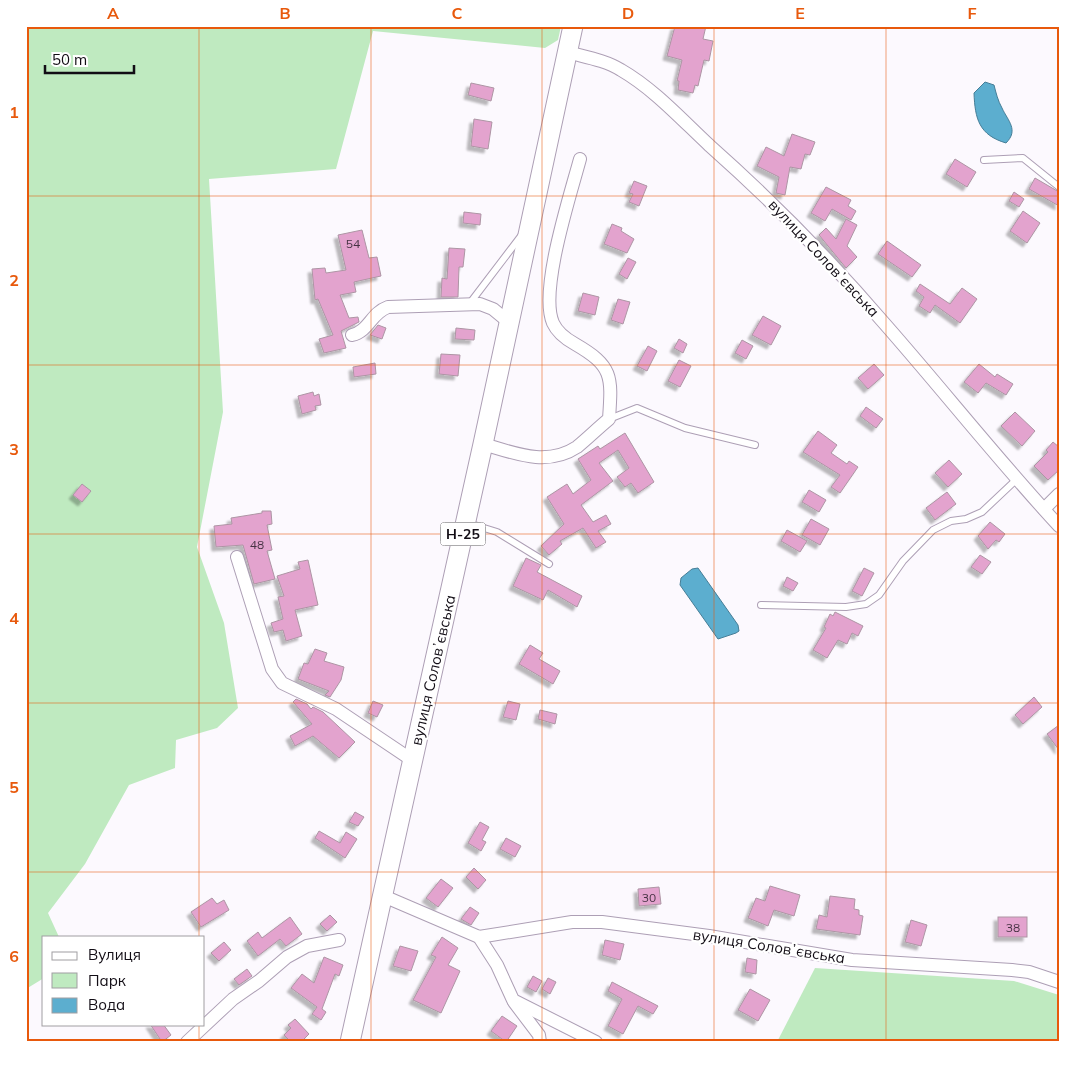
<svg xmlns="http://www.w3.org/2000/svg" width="1085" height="1068" font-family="Mulish,sans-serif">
<defs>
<filter id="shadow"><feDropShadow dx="-4" dy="4" stdDeviation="1" flood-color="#0004"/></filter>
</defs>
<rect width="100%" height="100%" fill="#fcf9fe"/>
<g fill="#bfeac0">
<polygon points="26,26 561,26 558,40 545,48 373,31 336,169 209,179 223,412 197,547 224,623 238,708 217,728 176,740 175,768 129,785 85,864 48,913 59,937 44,937 44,978 26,989"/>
<polygon points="815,968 1014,981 1059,995 1059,1042 777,1042"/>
</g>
<g fill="#5caecf" stroke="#467e97">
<path d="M 985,82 L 994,85 C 996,93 998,101 1002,108 C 1008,121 1019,130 1006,143 C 979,135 975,119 974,93 Z"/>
<polygon points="698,568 738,625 739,631 736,633 718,639 680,585 681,578 692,569"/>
</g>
<g fill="#e3a3ce" stroke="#ad95a4" filter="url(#shadow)">
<polygon points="675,26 706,26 703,39 713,41 709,61 704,60 698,86 695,85 693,93 678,90 679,81 677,81 682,60 667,56"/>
<polygon points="471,83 494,88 491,101 468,95"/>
<polygon points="474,119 492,122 488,149 471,146"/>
<polygon points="792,134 815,142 810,155 805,154 801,169 790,167 785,195 776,193 779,177 757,166 766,147 784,156"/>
<polygon points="955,159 976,172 967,187 946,174"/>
<polygon points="1035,178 1059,192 1059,206 1029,189"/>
<polygon points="634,181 647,186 639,206 629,202 633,194 629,193"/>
<polygon points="826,187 851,200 848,206 856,211 851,220 832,209 825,221 811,213"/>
<polygon points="1014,192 1024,199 1019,207 1009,201"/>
<polygon points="1023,211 1040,223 1027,243 1010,231"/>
<polygon points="464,212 481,214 480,225 463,223"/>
<polygon points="846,219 857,225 847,246 857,257 846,268 819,235 826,228 836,239"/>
<polygon points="612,224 622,228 621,231 634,239 627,253 604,244"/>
<polygon points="362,230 369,258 377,257 381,276 354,282 356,292 340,295 349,318 358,317 359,322 341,331 346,348 324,353 319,339 333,335 318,299 315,300 312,269 325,268 326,273 346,270 338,235"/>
<polygon points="887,241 921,265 912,277 878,254"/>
<polygon points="449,248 465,249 463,267 459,267 458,297 441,297 442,278 447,279"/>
<polygon points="628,258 636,262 627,279 619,274"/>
<polygon points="920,284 950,304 962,288 977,299 960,323 935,305 930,313 919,306 924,297 916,291"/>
<polygon points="583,293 599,297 595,315 578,311"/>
<polygon points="618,299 630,302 623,324 611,320"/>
<polygon points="763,316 781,326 771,345 752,335"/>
<polygon points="378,325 386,328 382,339 370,335"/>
<polygon points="456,328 475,330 474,340 455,339"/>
<polygon points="679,339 687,344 683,353 674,348"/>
<polygon points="742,340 753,346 746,359 735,353"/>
<polygon points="648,346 657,351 647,371 637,366"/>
<polygon points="441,354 460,355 458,376 439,374"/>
<polygon points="679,360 691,366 680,387 668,381"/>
<polygon points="375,363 376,374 354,377 353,367"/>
<polygon points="874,364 884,375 868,389 858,378"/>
<polygon points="979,364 995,377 997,374 1013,384 1006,395 986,383 978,393 964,382"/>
<polygon points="313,392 314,396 319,394 321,405 315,406 316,410 302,414 298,396"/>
<polygon points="866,407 883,419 876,428 860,416"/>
<polygon points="1015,412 1035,431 1022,446 1001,426"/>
<polygon points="818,431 837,445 831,453 847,464 849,461 858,467 840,493 831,487 840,475 803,452"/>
<polygon points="625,433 654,482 638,493 631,483 625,487 617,477 629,468 618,450 599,463 613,481 581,505 593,522 606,515 611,524 598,531 606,542 596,548 583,528 560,541 562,544 549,555 541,546 564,524 547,497 567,484 573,494 591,480 578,459 598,446 600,449"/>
<polygon points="1053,442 1059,447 1059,470 1048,480 1034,466 1048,452 1046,450"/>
<polygon points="949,460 962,474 948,487 935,473"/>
<polygon points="82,484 91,491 82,502 73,495"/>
<polygon points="809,490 826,500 819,512 802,502"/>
<polygon points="947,492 956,504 935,520 926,508"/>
<polygon points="262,511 271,511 272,524 267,525 272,550 267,551 275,579 254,584 243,545 216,547 214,526 232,524 231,518 262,513"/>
<polygon points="811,519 829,529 820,545 802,535"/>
<polygon points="990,522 1005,534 999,542 996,540 988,549 978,536"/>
<polygon points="787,530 807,541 800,552 781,541"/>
<polygon points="980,555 991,562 982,574 971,567"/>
<polygon points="526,558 541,565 537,572 582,596 577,607 548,590 543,600 513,586"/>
<polygon points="308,560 318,605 295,610 302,636 286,641 283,630 274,632 271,623 283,619 278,597 284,596 277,576 300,569 298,562"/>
<polygon points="864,568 874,573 862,596 852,591"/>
<polygon points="787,577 798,583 793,591 783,586"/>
<polygon points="835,612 863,626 858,636 852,633 847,644 838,640 827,658 813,650 826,628 824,627 830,614 833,616"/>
<polygon points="530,645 543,653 539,659 560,671 553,684 519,664"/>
<polygon points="315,649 327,653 324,661 344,667 341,680 330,697 325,695 329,691 298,679 304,663 308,664"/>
<polygon points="1034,697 1042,707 1023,724 1015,715"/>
<polygon points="296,699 307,704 311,709 313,707 323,712 355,742 339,758 313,736 295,746 290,736 312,724 293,702"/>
<polygon points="373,701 383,705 377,717 368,713"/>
<polygon points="508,701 520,704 516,720 503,717"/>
<polygon points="540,710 557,714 555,724 538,719"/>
<polygon points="1059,725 1059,750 1047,734"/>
<polygon points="355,812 364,817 358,826 349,822"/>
<polygon points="480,822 489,827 482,840 486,842 481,851 468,843"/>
<polygon points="319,831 340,843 346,832 357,839 345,858 315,838"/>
<polygon points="506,838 521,846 515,857 500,849"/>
<polygon points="474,868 486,880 478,889 466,877"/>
<polygon points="441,879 453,888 438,907 426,898"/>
<polygon points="770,886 800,895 794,916 774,910 768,926 748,918 756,898 765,901"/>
<polygon points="659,887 661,904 639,906 638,889"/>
<polygon points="830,896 855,899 854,909 859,910 859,915 863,916 860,935 816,929 819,915 827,917"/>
<polygon points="212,898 217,904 224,900 229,910 201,927 191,912"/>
<polygon points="470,907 479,913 471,925 461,919"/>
<polygon points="330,915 337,922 327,931 320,924"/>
<polygon points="290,917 302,934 286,946 280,939 258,956 247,941 258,932 262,938"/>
<rect x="998" y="917" width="29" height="20"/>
<polygon points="911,920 927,925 921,946 905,942"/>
<polygon points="442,937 458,948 448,965 460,971 441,1013 413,1000 436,957 431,955"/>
<polygon points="605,940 624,944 620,960 602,955"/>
<polygon points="224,942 231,950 219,961 211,953"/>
<polygon points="400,946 418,951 411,971 393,966"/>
<polygon points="324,957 343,965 339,976 335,974 322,1009 326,1012 321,1020 312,1014 317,1007 291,988 302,974 314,983"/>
<polygon points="747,958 757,960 756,974 745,972"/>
<polygon points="247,969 252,976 239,985 234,979"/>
<polygon points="533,976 542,981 536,992 527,987"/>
<polygon points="548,978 556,982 550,994 542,989"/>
<polygon points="612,982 658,1006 653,1014 638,1006 623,1034 608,1026 622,999 608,991"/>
<polygon points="750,989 770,1000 758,1021 738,1010"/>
<polygon points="502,1016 517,1026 506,1042 491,1031"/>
<polygon points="295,1019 309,1034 301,1042 291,1042 284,1035 291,1028 288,1025"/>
<polygon points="150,1024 163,1024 171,1035 162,1042"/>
</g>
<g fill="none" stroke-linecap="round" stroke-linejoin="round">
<defs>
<g id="service">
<polyline points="984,160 1023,158 1059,187"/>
<polyline points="470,303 521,236"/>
<polyline points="609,419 637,408 685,428 755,445"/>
<polyline points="468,523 497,532 549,564"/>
<polyline points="761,605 846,607 866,604 879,595 903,561 933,530 951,521 966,519 982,512 1016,480"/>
</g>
<g id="minor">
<path d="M 567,52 C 585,57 605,60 621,70 C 654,89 682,120 710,146 C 772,201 830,260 884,323 C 943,390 998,460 1059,526"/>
<path d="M 352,335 C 369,331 371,313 388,307 L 480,304 L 493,309 L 510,323"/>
<path d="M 483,444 C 514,453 547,467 577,447 C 588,438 598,428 609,419 C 612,376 613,366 575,344 C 566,339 557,332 553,323 C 539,291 570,196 580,159"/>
<polyline points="1044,509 1059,494"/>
<polyline points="237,557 272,669 282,683 336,709 412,760"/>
<polyline points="381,895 479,937 572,922 602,922 709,936 852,960 1012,970 1029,972 1059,982"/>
<polyline points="479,937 497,965 513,1000 596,1042"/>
<polyline points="514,1002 539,1035 540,1042"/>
<polyline points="187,1042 233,999 259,981 287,957 307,946 339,940"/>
</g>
<polyline id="primary" points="350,1042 483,444 573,26"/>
</defs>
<use href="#service" stroke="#ad9fb5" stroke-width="8"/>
<use href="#minor" stroke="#ad9fb5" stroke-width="14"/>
<use href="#primary" stroke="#ad9fb5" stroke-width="21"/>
<use href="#service" stroke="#fff" stroke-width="6"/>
<use href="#minor" stroke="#fff" stroke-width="12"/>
<use href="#primary" stroke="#fff" stroke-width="19"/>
</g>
<path fill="none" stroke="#e8590c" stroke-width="1" stroke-opacity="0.55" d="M 199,26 L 199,937M 371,26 L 371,1042M 542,26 L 542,1042M 714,26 L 714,1042M 886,26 L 886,1042M 26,196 L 1059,196M 26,365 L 1059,365M 26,534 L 1059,534M 26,703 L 1059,703M 26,872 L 1059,872M 199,1024 L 199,1042"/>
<g text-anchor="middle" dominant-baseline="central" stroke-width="4.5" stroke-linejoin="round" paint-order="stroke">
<g font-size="12" fill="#463243">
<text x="353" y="243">54</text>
<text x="257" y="544">48</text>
<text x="649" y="897">30</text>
<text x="1013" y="927">38</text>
</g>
<rect fill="#fff" stroke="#59565b" stroke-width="1" x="440.5" y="522.5" width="45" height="23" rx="4"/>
<g font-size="14" font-weight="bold" fill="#120d15">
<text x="463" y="534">Н-25</text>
</g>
<g font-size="15" fill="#120d15" stroke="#fff">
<text transform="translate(824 258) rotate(47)">вулиця Соловʼєвська</text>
<text transform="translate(433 670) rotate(-77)">вулиця Соловʼєвська</text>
<text transform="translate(769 946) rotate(9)">вулиця Соловʼєвська</text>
</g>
</g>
<rect width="1085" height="1068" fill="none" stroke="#ffffff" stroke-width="55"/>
<rect x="42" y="936" width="162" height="90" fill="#ffffff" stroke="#a09ea1"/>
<rect x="52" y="952" width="25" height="8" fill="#ffffff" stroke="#a09ea1"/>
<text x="88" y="960" font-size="15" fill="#120d15">Вулиця</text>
<rect x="52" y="973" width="25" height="15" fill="#bfeac0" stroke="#a09ea1"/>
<text x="88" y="986" font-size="15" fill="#120d15">Парк</text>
<rect x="52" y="998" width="25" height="15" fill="#5caecf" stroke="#a09ea1"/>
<text x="88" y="1010" font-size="15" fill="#120d15">Вода</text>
<path d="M45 65v8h89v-8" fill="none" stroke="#120d15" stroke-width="2.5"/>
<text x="52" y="65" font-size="15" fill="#120d15" stroke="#ffffff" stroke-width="4" paint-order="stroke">50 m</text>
<rect x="28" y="28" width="1030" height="1012" fill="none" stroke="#e8590c" stroke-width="2"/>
<g font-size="16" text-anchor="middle" font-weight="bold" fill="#e8590c">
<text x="113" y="19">A</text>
<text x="285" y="19">B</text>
<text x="457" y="19">C</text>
<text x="628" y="19">D</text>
<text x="800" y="19">E</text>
<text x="972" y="19">F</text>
<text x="14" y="118">1</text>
<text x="14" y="286">2</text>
<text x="14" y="455">3</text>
<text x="14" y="624">4</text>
<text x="14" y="793">5</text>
<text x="14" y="962">6</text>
</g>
</svg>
